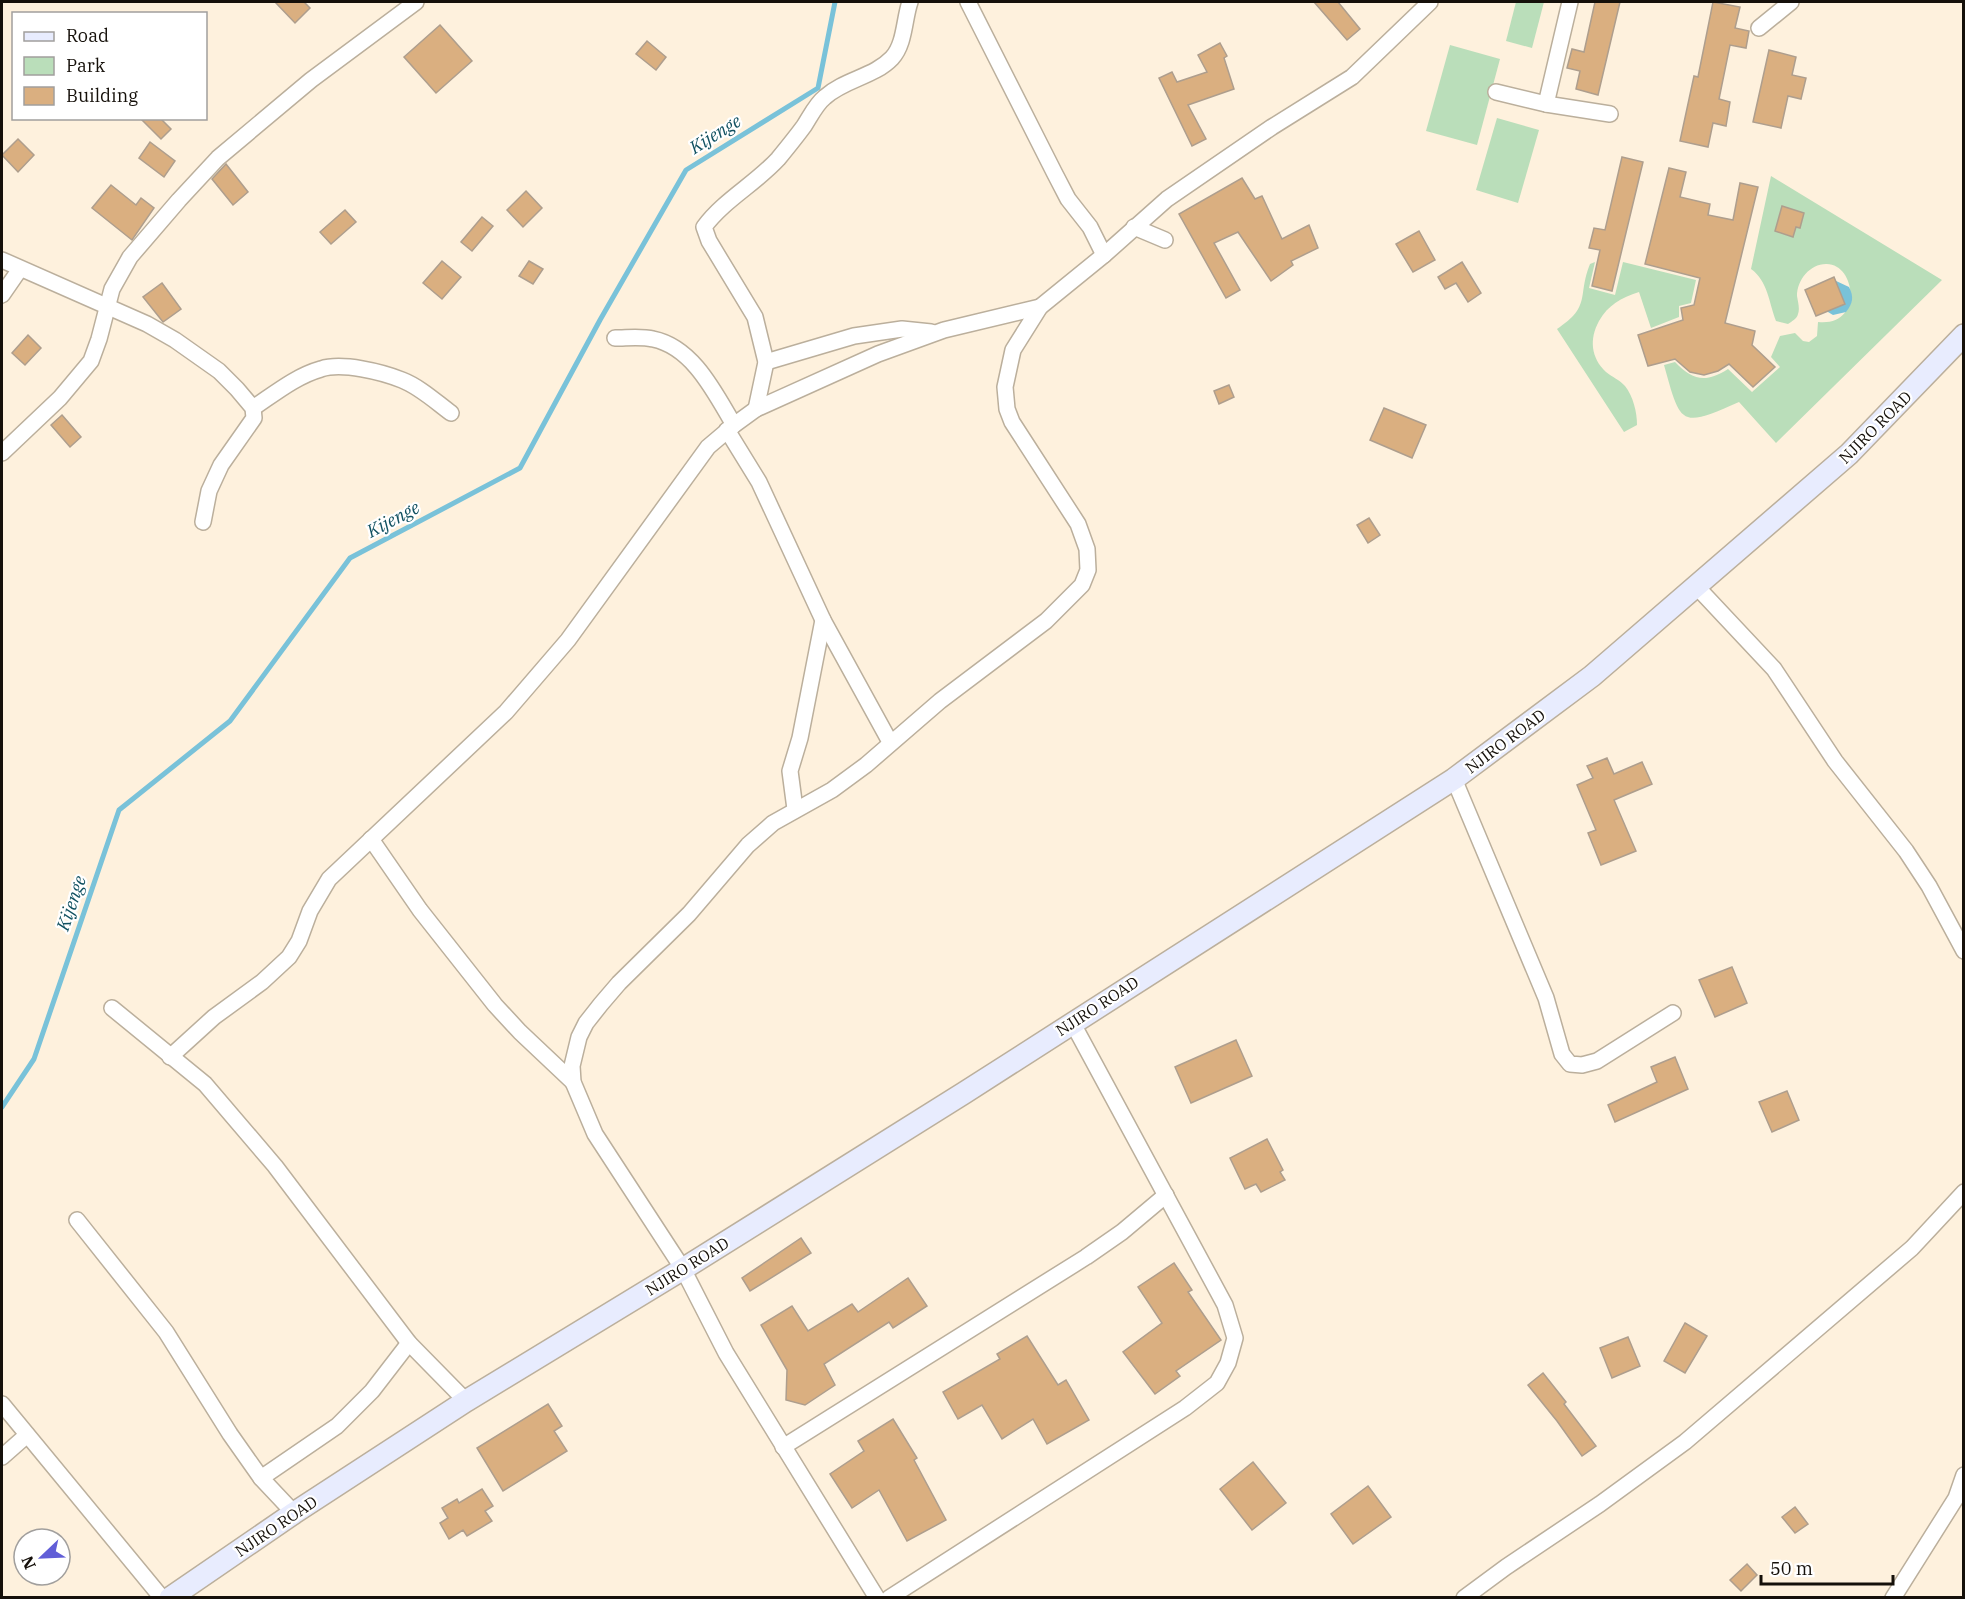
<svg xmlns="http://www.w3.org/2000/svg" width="1965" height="1599" font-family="'IBM Plex Serif',serif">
<rect width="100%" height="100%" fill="#fef1dd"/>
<g fill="#badeba">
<polygon points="1516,2 1544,2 1532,48 1506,41"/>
<polygon points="1450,45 1500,59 1477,145 1426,131"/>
<polygon points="1497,118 1539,130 1518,203 1476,190"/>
<path d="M 1771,176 L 1942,280 L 1776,443 L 1739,402 C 1680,428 1681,426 1664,365 L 1675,362 C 1693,381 1706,383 1728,369 L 1752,392 L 1780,367 L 1771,357 L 1780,336 L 1795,333 L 1803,341 L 1809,342 L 1817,336 L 1818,322 C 1864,327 1856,263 1826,264 C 1810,264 1797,280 1797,296 C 1798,302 1800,309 1798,314 C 1797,319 1792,321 1788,324 L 1776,321 C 1769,303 1768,281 1751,269 Z"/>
<path d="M 1595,262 L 1589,288 L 1615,295 L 1623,262 L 1696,280 L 1691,303 L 1679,306 L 1679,317 L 1651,328 L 1639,292 C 1621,298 1608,305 1599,321 C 1589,339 1591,358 1606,372 C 1612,377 1620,380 1625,386 C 1633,396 1637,412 1637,425 L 1624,432 L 1557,329 C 1592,306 1577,296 1590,264 Z"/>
</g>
<path fill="#79c2d9" d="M 1834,280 L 1849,287 C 1854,297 1853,303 1846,312 L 1833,315 L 1823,309 Z"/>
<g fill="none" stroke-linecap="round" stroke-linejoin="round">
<polyline stroke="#79c2d9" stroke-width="5" points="2,1107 34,1059 119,810 230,721 350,558 520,468 600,320 686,170 818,88 835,2"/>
</g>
<g fill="#daaf80" stroke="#ae9e8d" stroke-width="1.5">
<polygon points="275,2 304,2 310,8 295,23"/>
<polygon points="1314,2 1338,2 1360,29 1347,40"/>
<polygon points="1595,2 1620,2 1598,95 1576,89 1580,71 1567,68 1572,49 1584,52"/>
<polygon points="1713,2 1740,7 1735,28 1749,31 1746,48 1730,45 1719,99 1730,102 1726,126 1713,123 1708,147 1680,141 1694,76 1698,77"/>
<polygon points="440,25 472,61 436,93 404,57"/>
<polygon points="647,41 666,57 656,70 636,54"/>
<polygon points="1220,43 1227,56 1224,58 1234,89 1188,105 1206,139 1192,146 1159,78 1172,72 1177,82 1207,72 1198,55"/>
<polygon points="1769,50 1796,57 1792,75 1806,78 1801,99 1788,96 1781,128 1753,122"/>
<polygon points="140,118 160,118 171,129 161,139"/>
<polygon points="18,139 34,155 18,172 2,155"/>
<polygon points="150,142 175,161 164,177 139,158"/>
<polygon points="1622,157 1643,162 1612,291 1592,286 1600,250 1589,248 1594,228 1605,230"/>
<polygon points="226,164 248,192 233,205 212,179"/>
<polygon points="1669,168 1686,172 1680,197 1710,204 1708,215 1733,220 1740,183 1758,187 1725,323 1755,331 1752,345 1775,367 1753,387 1729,364 1718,371 1704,375 1690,372 1675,359 1648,366 1638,335 1683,320 1681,308 1694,305 1700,278 1645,264"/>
<polygon points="1242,178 1255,199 1262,196 1282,239 1309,225 1318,248 1291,261 1293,265 1271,281 1238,232 1214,243 1240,290 1226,298 1179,214"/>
<polygon points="111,185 136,205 141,198 154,208 132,240 92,208"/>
<polygon points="526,191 542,208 523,227 507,210"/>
<polygon points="1782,206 1804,213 1800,228 1796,227 1793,237 1775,231"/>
<polygon points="345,210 356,222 331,244 320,232"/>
<polygon points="482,217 493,226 472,251 461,242"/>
<polygon points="1419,231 1435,260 1413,272 1396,244"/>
<polygon points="442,261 461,277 442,299 423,283"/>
<polygon points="529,261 543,269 533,284 519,276"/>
<polygon points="1462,262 1481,293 1468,302 1456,283 1445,289 1438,277"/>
<polygon points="1834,277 1845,304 1816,316 1805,290"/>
<polygon points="162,283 181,309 163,322 143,297"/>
<polygon points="28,335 41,348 25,365 12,353"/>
<polygon points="1229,385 1234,397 1219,404 1214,391"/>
<polygon points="1384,408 1426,425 1412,458 1370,440"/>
<polygon points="62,415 81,437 70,447 51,425"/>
<polygon points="1369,518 1380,535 1368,543 1357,525"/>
<polygon points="1607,758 1614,774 1642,762 1652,784 1614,800 1636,851 1601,865 1588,833 1596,830 1577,785 1593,778 1587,766"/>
<polygon points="1732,967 1747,1003 1715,1017 1699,980"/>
<polygon points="1236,1040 1252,1076 1191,1103 1175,1067"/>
<polygon points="1675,1057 1688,1089 1615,1122 1608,1105 1657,1082 1651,1067"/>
<polygon points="1787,1091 1799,1120 1772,1132 1759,1102"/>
<polygon points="1267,1139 1283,1170 1280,1172 1285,1180 1261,1192 1256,1184 1245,1189 1230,1158"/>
<polygon points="801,1238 811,1253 750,1291 742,1278"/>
<polygon points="1174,1263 1192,1290 1188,1292 1221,1340 1176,1371 1180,1376 1155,1394 1123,1352 1162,1323 1138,1287"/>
<polygon points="908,1278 927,1306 893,1328 889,1322 824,1364 835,1385 805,1405 786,1400 787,1370 761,1325 792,1306 808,1331 852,1304 858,1312"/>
<polygon points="1685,1323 1707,1336 1685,1373 1664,1361"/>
<polygon points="1027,1336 1058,1385 1066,1380 1089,1420 1047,1444 1033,1419 1002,1439 982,1405 958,1419 943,1392 1000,1359 997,1354"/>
<polygon points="1628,1337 1640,1366 1612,1378 1600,1348"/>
<polygon points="1543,1373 1566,1402 1564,1404 1596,1446 1582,1456 1557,1421 1528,1385"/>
<polygon points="548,1404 562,1426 554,1431 567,1451 503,1491 477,1448"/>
<polygon points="893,1419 917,1458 914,1460 946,1520 907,1541 879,1490 852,1508 830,1474 864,1451 858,1441"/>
<polygon points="1253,1462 1286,1503 1252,1530 1220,1489"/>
<polygon points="1368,1486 1391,1517 1353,1544 1331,1514"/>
<polygon points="482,1489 493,1506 485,1511 492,1521 467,1536 463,1530 449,1539 440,1523 448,1518 442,1508 457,1499 459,1503"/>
<polygon points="1795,1507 1808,1524 1795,1533 1782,1517"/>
<polygon points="1747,1564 1757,1575 1741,1591 1730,1580"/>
</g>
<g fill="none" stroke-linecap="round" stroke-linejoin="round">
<defs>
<g id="street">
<polyline points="968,2 1055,174 1068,199 1090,227 1104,255"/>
<polyline points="1759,28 1791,2"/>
<polyline points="1496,92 1546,104 1610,114"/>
<polyline points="1546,104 1570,2"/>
<polyline points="1134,227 1165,240"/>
<polyline points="2,260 147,324 175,340 219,371 237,389 253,408 254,418 221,465 209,491 203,522"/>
<polyline points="2,295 20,269"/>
<path d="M 615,338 C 627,338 641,336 653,339 C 693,347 715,393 734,425"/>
<polyline points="766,362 854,336 902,329 931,332"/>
<path d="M 253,408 C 274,394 296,376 321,369 C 342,362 382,372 402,380 C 420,387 436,402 451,413"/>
<path d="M 756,409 L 766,362 L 755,317 L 709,241 L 704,227 C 724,200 755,184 778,159 C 787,148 796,137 804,126 C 810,117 816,104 825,97 C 845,79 874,77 892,58 C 905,44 904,19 910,2"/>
<polyline points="727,430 759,482 823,620 890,742"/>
<polyline points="2,453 60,398 91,361 99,339 112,289 130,257 179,200 218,158 311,80 416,2"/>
<polyline points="1697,587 1774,669 1835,761 1906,851 1929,886 1964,951"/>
<polyline points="1454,779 1546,998 1562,1054 1570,1064 1582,1065 1597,1061 1673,1013"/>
<polyline points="795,809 790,771 800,738 823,620"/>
<polyline points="371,839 420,910 495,1005 520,1032 573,1082"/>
<polyline points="112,1008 205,1084 275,1166 409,1343 466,1401"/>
<polyline points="170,1057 214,1017 262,982 289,957 299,941 310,911 329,879 506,712 568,640 708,447 734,425 756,409 878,354 944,330 1040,307"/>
<polyline points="77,1220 166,1332 230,1434 261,1478 294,1513"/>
<polyline points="2,1404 162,1598"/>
<polyline points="783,1447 1086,1257 1122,1232 1166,1195"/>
<polyline points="2,1457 27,1435"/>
<polyline points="261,1478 337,1426 372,1391 409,1343"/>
<polyline points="877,1598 726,1353 683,1269 595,1134 573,1082 572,1066 579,1037 586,1023 601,1004 619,983 689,914 748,845 773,823 832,790 866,765 940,701 1046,621 1082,585 1088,570 1087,549 1078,524 1012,422 1007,409 1005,387 1013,350 1040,307 1104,255 1167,199 1272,127 1352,77 1430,2"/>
<polyline points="889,1598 1185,1408 1217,1383 1228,1363 1235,1338 1225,1305 1072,1022"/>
<polyline points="1464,1598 1506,1567 1600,1504 1685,1442 1912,1248 1964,1192"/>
<polyline points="1893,1598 1956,1498 1964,1475"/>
</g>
<polyline id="secondary" points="170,1598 294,1513 466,1401 683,1269 964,1093 1454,779 1592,676 1849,454 1964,335"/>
</defs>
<use href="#street" stroke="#bbaf9c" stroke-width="18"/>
<use href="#secondary" stroke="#bbaf9c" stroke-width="24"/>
<use href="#street" stroke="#fff" stroke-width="15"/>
<use href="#secondary" stroke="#e8ecfe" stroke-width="21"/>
</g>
<g text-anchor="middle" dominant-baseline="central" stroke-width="4.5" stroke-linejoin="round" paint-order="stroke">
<g font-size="16" fill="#15100a" stroke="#fff">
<text transform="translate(1875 427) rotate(-45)">NJIRO ROAD</text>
<text transform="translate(1505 741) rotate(-37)">NJIRO ROAD</text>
<text transform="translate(1097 1006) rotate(-33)">NJIRO ROAD</text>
<text transform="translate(687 1266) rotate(-32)">NJIRO ROAD</text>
<text transform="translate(276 1526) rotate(-34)">NJIRO ROAD</text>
</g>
<g font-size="18" font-style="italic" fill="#105060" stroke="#fff">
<text transform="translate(715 134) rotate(-32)">Kijenge</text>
<text transform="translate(393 519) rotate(-28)">Kijenge</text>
<text transform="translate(71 903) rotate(-71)">Kijenge</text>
</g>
</g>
<rect width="1965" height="1599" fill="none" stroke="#15100a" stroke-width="6"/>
<rect x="12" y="12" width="195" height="108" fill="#ffffff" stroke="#a19f9d" stroke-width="1.5"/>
<rect x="24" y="32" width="30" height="9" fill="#e8ecfe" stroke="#a19f9d" stroke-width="1.5"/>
<text x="66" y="42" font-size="18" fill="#15100a">Road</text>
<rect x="24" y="57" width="30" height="18" fill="#badeba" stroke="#a19f9d" stroke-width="1.5"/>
<text x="66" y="72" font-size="18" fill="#15100a">Park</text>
<rect x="24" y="87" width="30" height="18" fill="#daaf80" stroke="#a19f9d" stroke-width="1.5"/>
<text x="66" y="102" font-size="18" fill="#15100a">Building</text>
<g transform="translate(42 1557) rotate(247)"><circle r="28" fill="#ffffff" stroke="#a19f9d" stroke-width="1.5"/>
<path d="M0-4.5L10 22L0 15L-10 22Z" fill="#615ed7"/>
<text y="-9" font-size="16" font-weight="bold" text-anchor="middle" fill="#15100a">N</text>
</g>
<path d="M1761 1575v9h132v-9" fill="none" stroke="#15100a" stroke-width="3"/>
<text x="1770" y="1575" font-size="18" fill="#15100a" stroke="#ffffff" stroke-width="4.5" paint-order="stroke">50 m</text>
</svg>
